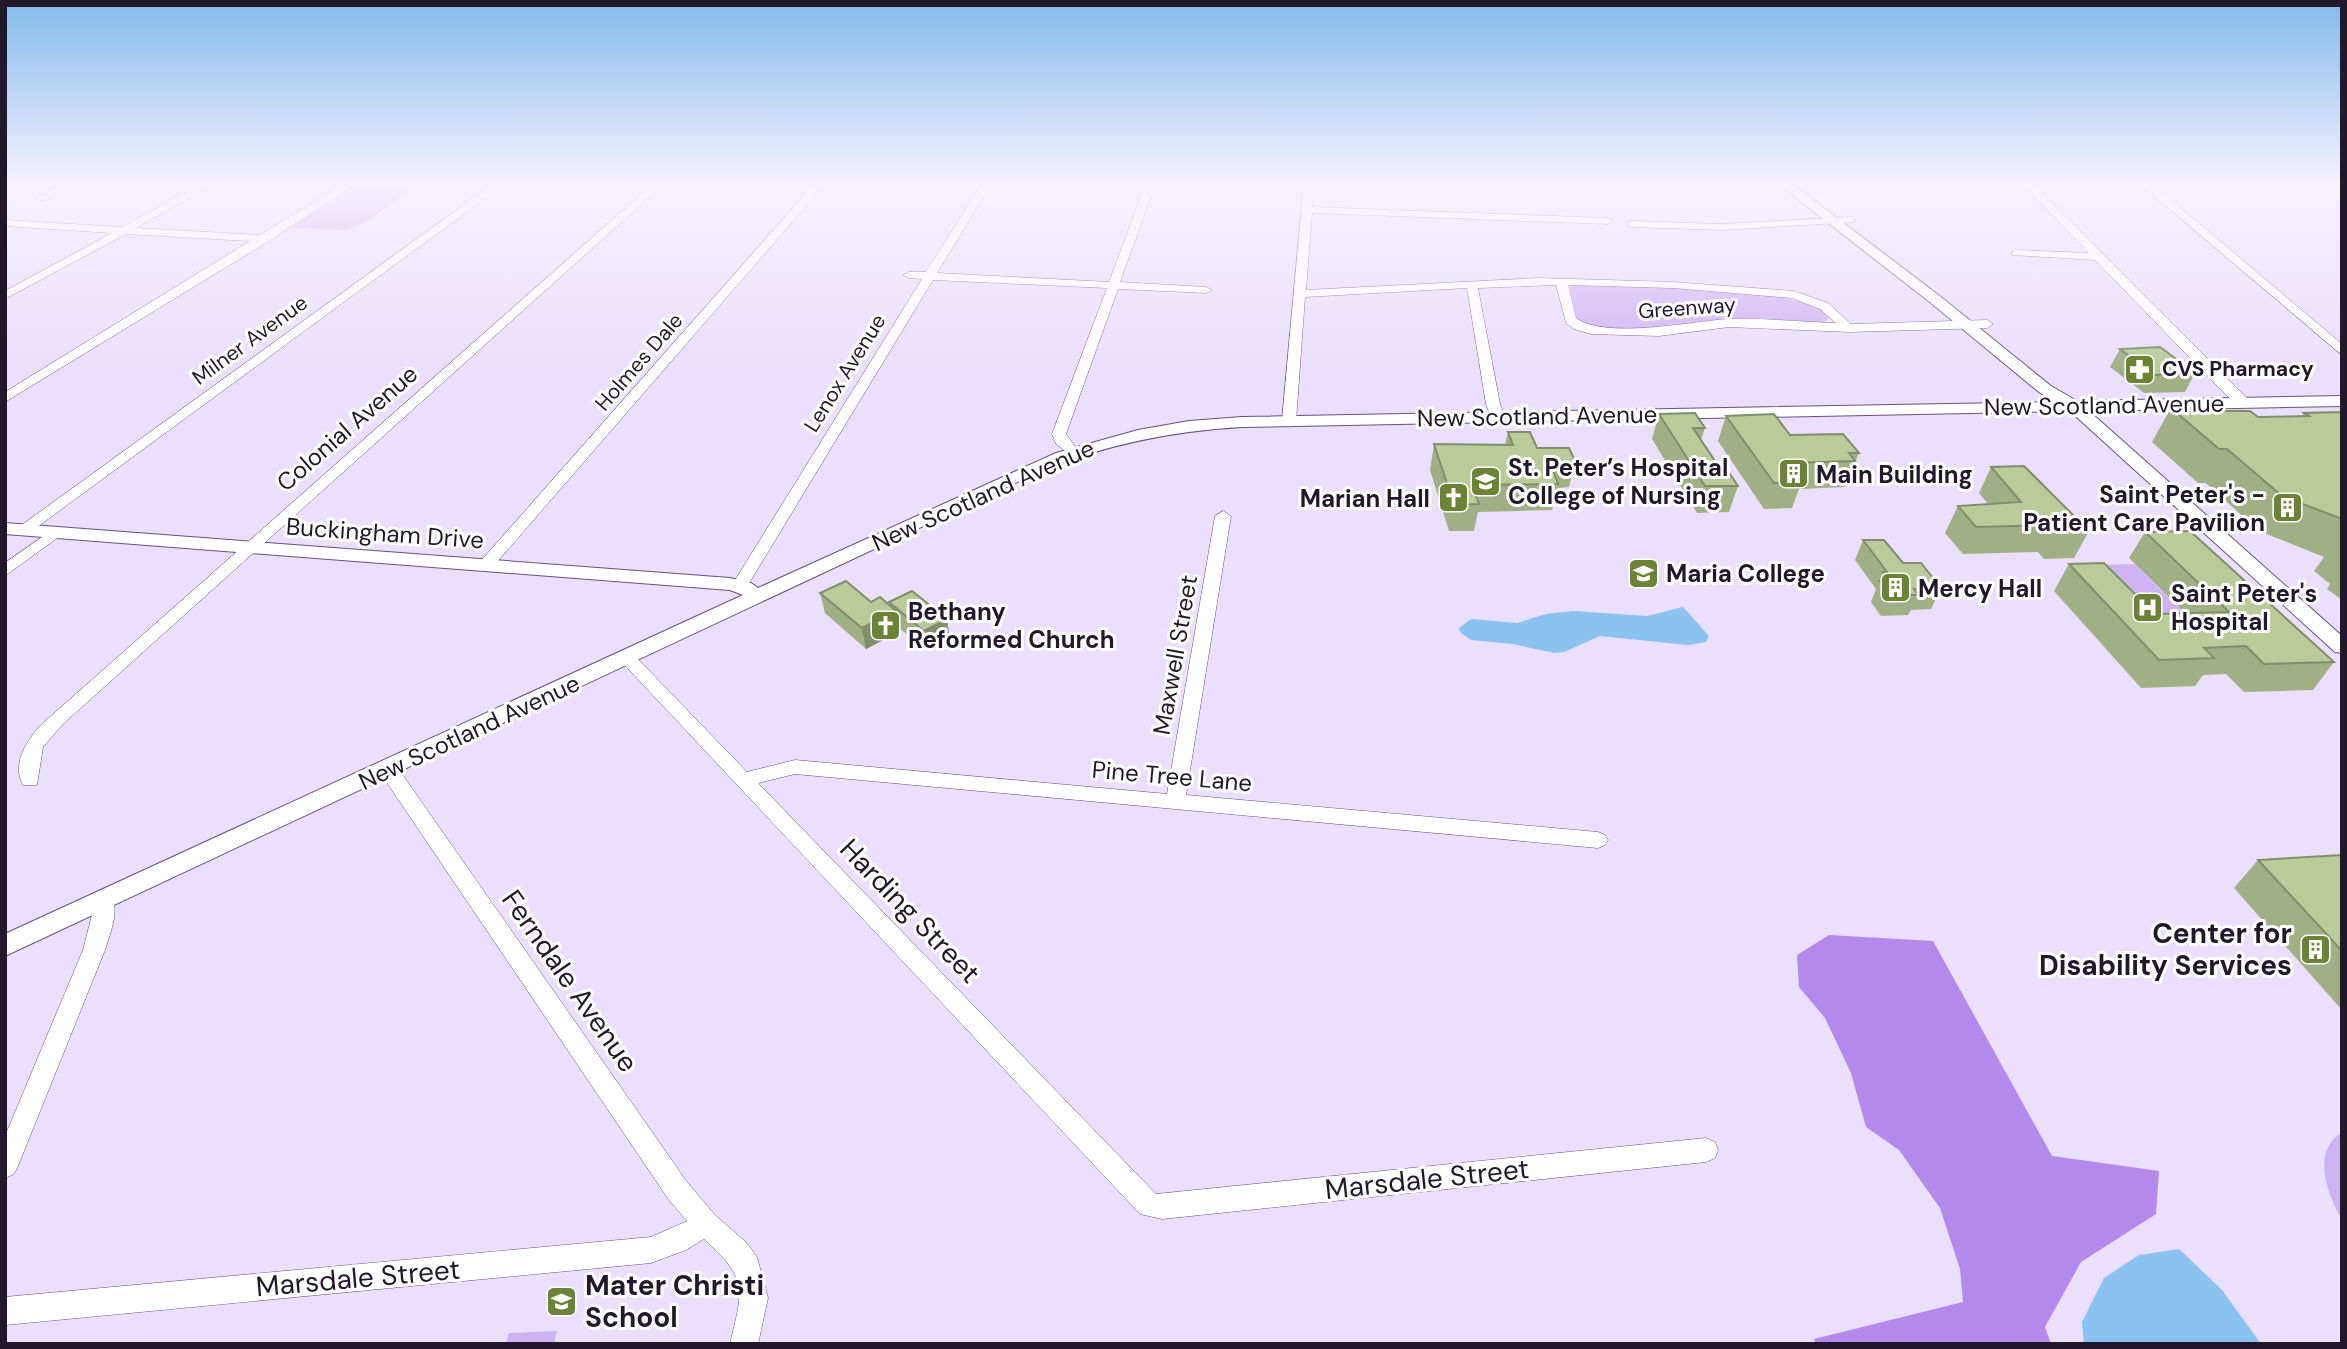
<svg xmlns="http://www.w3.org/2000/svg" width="2347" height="1349" font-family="'DM Sans',sans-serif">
<rect width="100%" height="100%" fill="#eadffc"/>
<g fill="#ceb3f4">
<polygon points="359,183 420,183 368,221 346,230 290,228"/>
<path d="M 1583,284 C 1626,286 1809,284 1829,318 L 1822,324 L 1632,329 L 1594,327 L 1576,319 L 1568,289 L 1573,285 Z"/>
<polygon points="2135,564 2211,640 2137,642 2096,565"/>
<path d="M 2342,1133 L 2342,1219 C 2327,1196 2311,1149 2342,1133 Z"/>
<polygon points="557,1331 554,1344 506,1344 509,1333"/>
</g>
<polygon fill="#b489ec" points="1829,935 1933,941 2052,1156 2159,1171 2156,1214 2081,1262 2045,1327 2051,1344 1816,1344 1814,1339 1963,1302 1960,1269 1940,1208 1899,1150 1866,1127 1851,1073 1825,1018 1799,987 1797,955"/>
<g fill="#8ac3f0">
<polygon points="1683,607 1709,636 1706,642 1688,645 1600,636 1564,652 1554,653 1513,644 1471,640 1460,632 1459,628 1471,619 1517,623 1546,614 1573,611 1647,616"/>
<polygon points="2179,1249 2222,1290 2261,1344 2084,1344 2082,1322 2104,1278 2139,1255"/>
</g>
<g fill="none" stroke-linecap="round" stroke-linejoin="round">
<defs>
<g id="minor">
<polygon points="62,183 76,183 44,201 35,199"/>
<polygon points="202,183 215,183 136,228 260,235 344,183 357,183 269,241 5,402 5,392 250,241 126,234 5,299 5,291 112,233 5,226 5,220 122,227"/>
<polygon points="494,183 506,183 29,533 19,533 16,530 19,527"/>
<path d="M 654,183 L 665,183 L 63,724 L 43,747 L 37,785 L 23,785 C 11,763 28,738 43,723 Z"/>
<polygon points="815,183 826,183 491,569 479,569 477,566 479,563"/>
<polygon points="982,183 992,183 937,273 1109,282 1146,183 1156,183 1120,282 1206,287 1212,290 1206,293 1118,289 1066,434 1079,452 1072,456 1056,444 1052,434 1107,288 933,280 748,585 746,588 734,588 732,585 922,279 909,278 903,275 909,272 926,272"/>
<path d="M 1304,183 L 1314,183 L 1312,207 L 1608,218 L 1613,221 L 1608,224 L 1312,213 L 1306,290 L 1539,278 L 1673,282 L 1794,291 L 1828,303 L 1851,324 L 1987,320 L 1993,324 L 1987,328 L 1849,332 L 1729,327 L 1659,336 L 1591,334 L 1574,329 L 1566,323 L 1556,285 L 1478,288 L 1500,404 L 1505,417 L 1498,421 L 1491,417 L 1486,404 L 1467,288 L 1305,297 L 1296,421 L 1289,425 L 1282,421 ZM 1568,285 L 1673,288 L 1792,298 L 1820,309 L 1836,323 C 1801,322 1764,318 1729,319 C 1693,321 1605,340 1576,318 Z"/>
<polygon points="2021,183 2032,183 2249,400 2249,406 2239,406 2225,394 2095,260 2012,255 2012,251 2016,250 2089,253"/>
<polygon points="2139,183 2151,183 2342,344 2342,355"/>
<polygon points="1850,217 1854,218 1854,222 1722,230 1631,227 1626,224 1631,221 1722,224"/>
<polygon points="1223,511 1231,516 1186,795 1598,832 1605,835 1608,840 1605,845 1598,848 795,774 758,783 1156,1194 1706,1138 1715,1142 1718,1150 1715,1158 1706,1162 1162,1219 1140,1214 618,658 621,654 633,654 747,772 795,760 1167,794 1215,516"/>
<polygon points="55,528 60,530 63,533 60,536 5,576 5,563"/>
<path d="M 388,762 L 395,764 L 687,1182 L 715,1215 L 747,1243 L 757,1257 L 768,1298 L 758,1344 L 730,1344 C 743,1288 749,1280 704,1239 L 686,1250 L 651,1263 L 5,1325 L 5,1297 L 651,1237 L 687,1221 L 669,1200 L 381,774 L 379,769 L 381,764 Z"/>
<path d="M 104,893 L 111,895 C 120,912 110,933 105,950 L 18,1166 L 14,1174 L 5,1178 L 5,1136 L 83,950 L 97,895 Z"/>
</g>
<path id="tertiary" d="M 1777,183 L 1791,183 L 1941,297 L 2051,386 L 2077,401 L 2342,396 L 2342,406 L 2089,411 L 2342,636 L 2342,653 L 2335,652 L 2070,411 L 1242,427 C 1173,431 1108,444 1043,470 L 5,956 L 5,934 L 743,595 L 730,590 L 5,534 L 5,523 L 730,578 L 751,583 L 758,588 L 1056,453 L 1138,430 L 1189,421 L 1242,417 L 2055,402 L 2039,392 L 1931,303 Z"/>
</defs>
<use href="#minor" stroke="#65537e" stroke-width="1"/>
<use href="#tertiary" stroke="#65537e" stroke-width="2"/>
<use href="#minor" fill="#fff" fill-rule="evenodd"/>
<use href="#tertiary" fill="#fff" fill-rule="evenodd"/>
</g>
<g fill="#a0af84">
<polygon points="2120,349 2195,373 2185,392 2144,393 2110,367"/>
<polygon points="2171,408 2258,417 2302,416 2304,413 2342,412 2342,600 2327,589 2330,584 2314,571 2324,557 2259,531 2206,483 2198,483 2152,442"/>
<polygon points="1659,414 1705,428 1701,440 1717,464 1738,486 1729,512 1697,513 1652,439"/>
<polygon points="1726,416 1790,435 1859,453 1845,487 1799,489 1792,508 1764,509 1718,441"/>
<polygon points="1508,432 1537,448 1575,461 1569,487 1558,488 1552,510 1478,512 1474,531 1449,531 1430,470 1434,444 1505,445"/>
<polygon points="1991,467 2089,531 2074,558 2044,559 2038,552 1963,554 1945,533 1958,506 1988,504 1979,493"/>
<polygon points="2145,532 2334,662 2313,690 2244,692 2226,674 2203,675 2195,686 2141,688 2054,591 2069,564 2155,614 2185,613 2129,558"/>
<polygon points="1863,540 1903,563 1941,588 1931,609 1911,610 1908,615 1881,616 1871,602 1876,589 1855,560"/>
<polygon points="820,593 890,606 889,602 950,640 928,651 899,628 900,631 866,649 825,613"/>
<polygon points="2342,855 2342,1010 2234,888 2258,860"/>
</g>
<g fill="#828e6b">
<polygon points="896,611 900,631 866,649 862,628"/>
<polygon points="947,619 950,640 928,651 924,631"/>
</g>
<g fill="#bacb99" stroke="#828e6b" stroke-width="2">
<polygon points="2160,347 2195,373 2154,375 2120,349"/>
<polygon points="2171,408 2195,408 2199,411 2250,411 2258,417 2309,416 2304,413 2342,412 2342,519 2282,496 2227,449 2219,449"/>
<polygon points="1695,413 1705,428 1693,428 1717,464 1723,464 1738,486 1705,486 1659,414"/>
<polygon points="1774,414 1790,435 1843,434 1859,453 1849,453 1855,461 1788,463 1802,482 1774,483 1726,416"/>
<polygon points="1508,432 1530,432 1537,448 1569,448 1575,461 1550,462 1558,484 1472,485 1479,504 1454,505 1434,444 1513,445"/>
<polygon points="2024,466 2089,531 2058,532 2052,525 1976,527 1958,506 2021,502 1991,467"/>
<polygon points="2190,531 2334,662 2264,664 2246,646 2204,648 2214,658 2159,660 2069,564 2104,563 2155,614 2229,612 2145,532"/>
<polygon points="1863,540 1884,540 1903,563 1921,563 1941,588 1914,589 1918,595 1890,595 1880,581 1890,581 1883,572 1887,572"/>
<polygon points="846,581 871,602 880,597 896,611 862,628 820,593"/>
<polygon points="912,591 947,619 924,631 889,602"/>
<polygon points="2342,855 2342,951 2258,860"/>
</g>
<linearGradient id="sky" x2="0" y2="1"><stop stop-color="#82baeb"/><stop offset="0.49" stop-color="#f6f1fe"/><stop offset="1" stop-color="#f6f1fe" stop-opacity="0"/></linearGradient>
<rect width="2347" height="372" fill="url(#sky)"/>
<defs>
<symbol id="pharmacy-square" viewBox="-11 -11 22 22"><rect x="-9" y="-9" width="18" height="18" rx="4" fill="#6c8234" stroke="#fff"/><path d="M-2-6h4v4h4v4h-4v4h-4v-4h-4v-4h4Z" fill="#fff"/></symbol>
<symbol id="building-square" viewBox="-11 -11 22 22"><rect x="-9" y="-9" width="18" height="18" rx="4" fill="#6c8234" stroke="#fff"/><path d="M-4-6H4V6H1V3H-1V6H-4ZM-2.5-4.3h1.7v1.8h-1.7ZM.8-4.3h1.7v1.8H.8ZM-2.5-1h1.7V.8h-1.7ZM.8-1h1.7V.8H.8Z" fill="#fff"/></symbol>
<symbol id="university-square" viewBox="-11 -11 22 22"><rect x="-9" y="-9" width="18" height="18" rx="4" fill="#6c8234" stroke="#fff"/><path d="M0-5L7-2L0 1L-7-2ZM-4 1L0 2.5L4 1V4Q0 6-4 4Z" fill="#fff"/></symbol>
<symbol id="church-square" viewBox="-11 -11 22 22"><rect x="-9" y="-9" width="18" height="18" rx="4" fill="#6c8234" stroke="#fff"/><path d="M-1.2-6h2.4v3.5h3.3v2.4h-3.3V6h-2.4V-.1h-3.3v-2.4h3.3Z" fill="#fff"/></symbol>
<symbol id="hospital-square" viewBox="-11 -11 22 22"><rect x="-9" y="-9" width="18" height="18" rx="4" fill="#6c8234" stroke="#fff"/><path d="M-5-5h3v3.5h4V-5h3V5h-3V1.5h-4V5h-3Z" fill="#fff"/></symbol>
<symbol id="school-square" viewBox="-11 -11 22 22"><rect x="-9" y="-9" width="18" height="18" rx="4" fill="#6c8234" stroke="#fff"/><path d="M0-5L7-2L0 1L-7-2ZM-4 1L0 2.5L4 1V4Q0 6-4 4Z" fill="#fff"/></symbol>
</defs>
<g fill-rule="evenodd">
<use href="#pharmacy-square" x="2122" y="352" width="35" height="35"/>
<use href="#building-square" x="1776" y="456" width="35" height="35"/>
<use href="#university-square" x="1468" y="464" width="35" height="35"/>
<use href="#church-square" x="1436" y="480" width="35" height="35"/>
<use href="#building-square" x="2270" y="490" width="35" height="35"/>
<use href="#university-square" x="1626" y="556" width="35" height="35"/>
<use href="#building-square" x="1878" y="570" width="35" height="35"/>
<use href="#hospital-square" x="2130" y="590" width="35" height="35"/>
<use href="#church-square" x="868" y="608" width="35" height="35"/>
<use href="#building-square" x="2298" y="932" width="35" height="35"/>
<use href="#school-square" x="544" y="1284" width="35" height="35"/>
</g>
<g text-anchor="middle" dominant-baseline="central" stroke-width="6" stroke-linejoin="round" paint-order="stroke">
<g font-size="21" fill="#21192b" stroke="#fff">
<text transform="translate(1687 308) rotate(-4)">Greenway</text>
<text transform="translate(250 340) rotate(-36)">Milner Avenue</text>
<text transform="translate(639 362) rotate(-49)">Holmes Dale</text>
<text transform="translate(845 373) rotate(-58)">Lenox Avenue</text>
</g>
<g font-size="21" font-weight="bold" fill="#21192b" stroke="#fff" text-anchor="start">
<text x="2162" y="369">CVS Pharmacy</text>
</g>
<g font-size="24" fill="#21192b" stroke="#fff">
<text transform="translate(2104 405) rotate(-1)">New Scotland Avenue</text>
<text transform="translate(1537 416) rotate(-1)">New Scotland Avenue</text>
<text transform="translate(347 428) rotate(-41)">Colonial Avenue</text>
<text transform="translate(983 495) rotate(-24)">New Scotland Avenue</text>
<text transform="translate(385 533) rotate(4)">Buckingham Drive</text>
<text transform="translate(1175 655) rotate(-80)">Maxwell Street</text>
<text transform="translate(469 732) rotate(-25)">New Scotland Avenue</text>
<text transform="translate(1172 776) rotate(5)">Pine Tree Lane</text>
</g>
<g font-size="24" font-weight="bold" fill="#21192b" stroke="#fff" text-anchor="start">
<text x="1508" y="467">St. Peter’s Hospital<tspan x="1508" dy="28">College of Nursing</tspan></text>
<text x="1816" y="474">Main Building</text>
<text x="2265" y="494" text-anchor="end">Saint Peter's -<tspan x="2265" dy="28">Patient Care Pavilion</tspan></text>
<text x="1430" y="498" text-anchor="end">Marian Hall</text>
<text x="1666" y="573">Maria College</text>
<text x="1918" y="588">Mercy Hall</text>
<text x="2171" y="593">Saint Peter's<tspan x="2171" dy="28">Hospital</tspan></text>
<text x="908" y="611">Bethany<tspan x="908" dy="28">Reformed Church</tspan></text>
</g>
<g font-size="28" fill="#21192b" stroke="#fff">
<text transform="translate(910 911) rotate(46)">Harding Street</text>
<text transform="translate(570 981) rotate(55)">Ferndale Avenue</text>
<text transform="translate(1427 1179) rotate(-6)">Marsdale Street</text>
<text transform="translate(358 1278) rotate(-5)">Marsdale Street</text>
</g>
<g font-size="28" font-weight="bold" fill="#21192b" stroke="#fff" text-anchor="end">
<text x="2292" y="933">Center for<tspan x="2292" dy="32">Disability Services</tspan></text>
<text x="585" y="1285" text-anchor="start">Mater Christi<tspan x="585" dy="32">School</tspan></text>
</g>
</g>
<rect width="2347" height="1349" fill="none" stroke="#21192b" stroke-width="14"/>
</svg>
